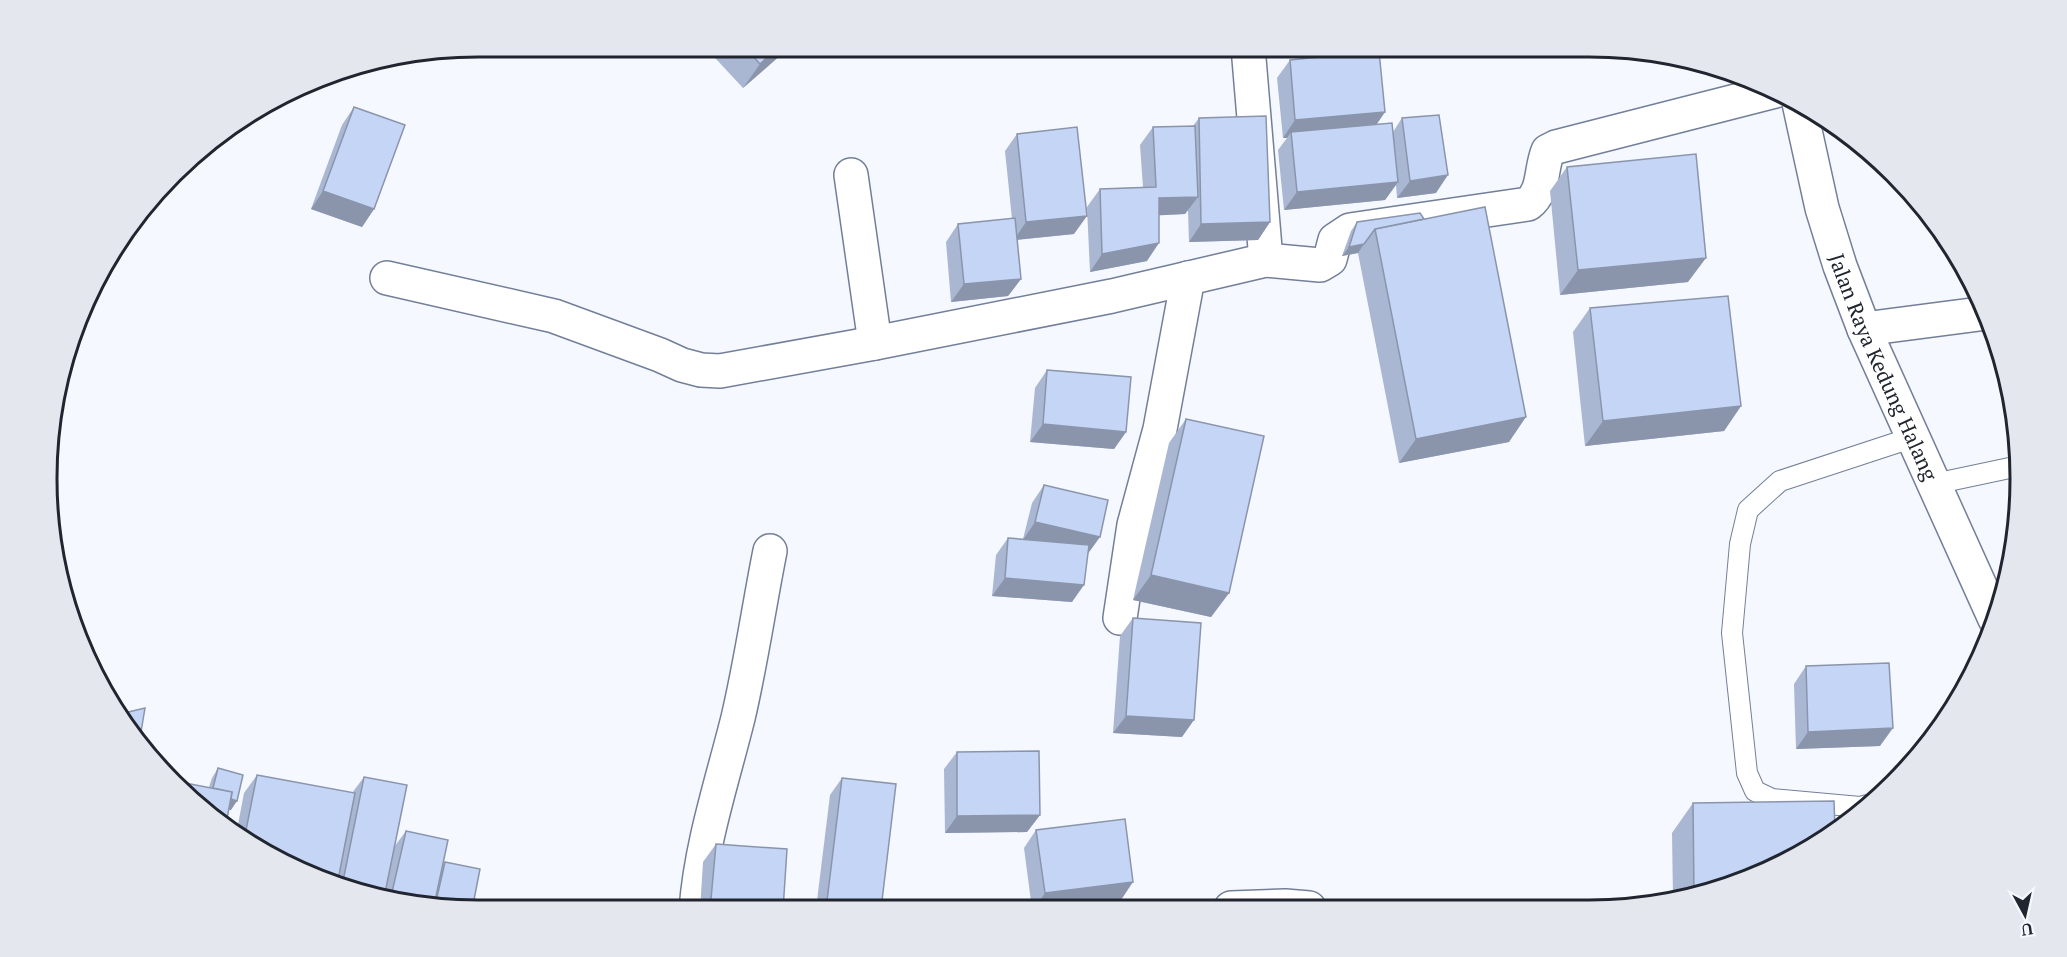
<svg xmlns="http://www.w3.org/2000/svg" width="2067" height="957" font-family="'PT Serif',serif">
<rect width="100%" height="100%" fill="#f5f8fe"/>
<g fill="none" stroke-linecap="round" stroke-linejoin="round">
<defs>
<g id="lane">
<polyline points="1934,484 2019,466"/>
<polyline points="1867,805 1860,807 1772,799 1755,791 1747,773 1732,633 1740,544 1748,510 1780,481 1914,437"/>
</g>
<g id="street">
<polyline points="1248,47 1266,260"/>
<polyline points="851,175 875,343"/>
<path d="M 387,278 L 554,316 L 660,355 L 682,365 L 701,370 L 720,371 L 875,343 L 1112,296 L 1266,260 L 1320,265 L 1330,259 L 1335,240 L 1350,230 L 1528,204 C 1545,191 1540,170 1548,151 L 1556,147 L 1775,91"/>
<polyline points="1864,329 1987,313"/>
<polyline points="1120,618 1134,525 1160,429 1188,278"/>
<polyline points="1231,908 1285,906 1309,908"/>
<path d="M 696,910 C 701,844 722,782 738,718 C 751,663 759,606 770,551"/>
</g>
<g id="secondary">
<path id="s1" d="M 1799,103 L 1822,208 L 1840,266 L 1864,329 L 1995,619"/>
</g>
</defs>
<use href="#lane" stroke="#737f99" stroke-width="22"/>
<use href="#street" stroke="#737f99" stroke-width="36"/>
<use href="#secondary" stroke="#737f99" stroke-width="36"/>
<use href="#lane" stroke="#fff" stroke-width="20"/>
<use href="#street" stroke="#fff" stroke-width="33"/>
<use href="#secondary" stroke="#fff" stroke-width="33"/>
</g>
<g fill="#a9b7d3">
<polygon points="704,46 791,46 743,88"/>
<polygon points="1290,60 1385,112 1377,124 1393,132 1402,118 1436,193 1397,198 1396,185 1385,200 1284,210 1278,150 1287,138 1283,138 1277,78"/>
<polygon points="354,107 374,209 362,227 311,209 342,125"/>
<polygon points="1199,118 1270,222 1258,240 1189,242 1188,210 1185,214 1159,215 1147,261 1090,272 1087,207 1100,189 1143,187 1140,145 1153,127 1193,126"/>
<polygon points="1017,134 1074,234 1017,240 1021,279 1008,296 951,302 946,242 958,224 1012,219 1005,151"/>
<polygon points="1567,167 1688,282 1560,295 1550,191"/>
<polygon points="1420,213 1509,442 1399,463 1358,253 1342,256 1351,231 1357,222"/>
<polygon points="1590,308 1741,406 1724,431 1585,446 1573,332"/>
<polygon points="1047,370 1126,432 1114,449 1030,442 1035,388"/>
<polygon points="1186,419 1229,593 1211,617 1133,600 1169,443"/>
<polygon points="1044,485 1088,554 1072,602 992,596 996,555 1008,538 1023,539 1032,503"/>
<polygon points="1133,618 1182,737 1113,733 1120,636"/>
<polygon points="1806,666 1880,746 1796,749 1794,684"/>
<polygon points="957,752 1040,815 1027,832 945,833 944,769"/>
<polygon points="218,768 231,810 229,810 209,787 212,778"/>
<polygon points="257,775 352,793 364,777 394,847 406,831 443,864 445,862 472,910 394,902 314,878 237,830 244,793"/>
<polygon points="842,778 881,909 816,909 830,795"/>
<polygon points="1693,803 1754,877 1673,899 1672,833"/>
<polygon points="1036,830 1121,900 1050,909 1032,909 1024,848"/>
<polygon points="716,844 783,910 700,910 703,862"/>
</g>
<g fill="#8a95ac">
<polygon points="779,46 791,46 743,88 760,64"/>
<polygon points="1385,112 1373,129 1291,132 1287,138 1283,138 1295,120"/>
<polygon points="1448,175 1436,193 1397,198 1410,181"/>
<polygon points="1398,182 1385,200 1284,210 1297,192"/>
<polygon points="323,191 374,209 362,227 311,209"/>
<polygon points="1198,197 1185,214 1147,216 1159,198"/>
<polygon points="1087,216 1074,234 1014,240 1026,222"/>
<polygon points="1270,222 1258,240 1189,242 1201,224"/>
<polygon points="1159,243 1147,261 1090,272 1102,254"/>
<polygon points="1364,244 1358,253 1342,256 1349,247"/>
<polygon points="1706,258 1688,282 1560,295 1578,270"/>
<polygon points="1021,279 1008,296 951,302 964,284"/>
<polygon points="1741,406 1724,431 1585,446 1603,421"/>
<polygon points="1526,417 1509,442 1399,463 1416,439"/>
<polygon points="1043,424 1126,432 1114,449 1030,442"/>
<polygon points="1035,522 1100,537 1087,555 1023,540"/>
<polygon points="1151,575 1229,593 1211,617 1133,600"/>
<polygon points="1005,578 1084,585 1072,602 992,596"/>
<polygon points="1126,716 1194,720 1182,737 1113,733"/>
<polygon points="1893,728 1880,746 1796,749 1808,732"/>
<polygon points="212,794 237,801 231,810 205,804"/>
<polygon points="1040,815 1027,832 945,833 957,816"/>
<polygon points="307,874 338,880 335,884 314,878"/>
<polygon points="1133,882 1121,900 1050,909 1034,909 1045,893"/>
<polygon points="420,898 435,901 432,906 416,904"/>
</g>
<g fill="#c5d5f5" stroke="#8a95ac" stroke-width="1.5">
<polygon points="744,46 779,46 760,64"/>
<polygon points="1379,51 1385,112 1295,120 1290,60"/>
<polygon points="354,107 405,125 374,209 323,191"/>
<polygon points="1439,115 1448,175 1410,181 1402,118"/>
<polygon points="1266,116 1270,222 1201,224 1199,118"/>
<polygon points="1392,123 1398,182 1297,192 1291,132"/>
<polygon points="1195,126 1198,197 1159,198 1159,243 1102,254 1100,189 1156,187 1153,127"/>
<polygon points="1077,127 1087,216 1026,222 1017,134"/>
<polygon points="1696,154 1706,258 1578,270 1567,167"/>
<polygon points="1485,207 1526,417 1416,439 1375,229"/>
<polygon points="1420,213 1424,219 1375,229 1364,244 1349,247 1357,222"/>
<polygon points="1015,218 1021,279 964,284 958,224"/>
<polygon points="1728,296 1741,406 1603,421 1590,308"/>
<polygon points="1047,370 1131,377 1126,432 1043,424"/>
<polygon points="1186,419 1264,436 1229,593 1151,575"/>
<polygon points="1044,485 1108,500 1100,537 1035,522"/>
<polygon points="1008,538 1089,545 1084,585 1005,578"/>
<polygon points="1133,618 1201,623 1194,720 1126,716"/>
<polygon points="1889,663 1893,728 1808,732 1806,666"/>
<polygon points="145,708 140,738 120,714"/>
<polygon points="1039,751 1040,815 957,816 957,752"/>
<polygon points="218,768 243,775 237,801 231,799 232,792 213,788"/>
<polygon points="257,775 355,793 338,880 307,874 245,835"/>
<polygon points="364,777 407,785 384,898 371,895 342,886"/>
<polygon points="842,778 896,784 881,909 826,909"/>
<polygon points="175,781 232,792 226,824 194,804"/>
<polygon points="1834,801 1835,831 1754,877 1694,894 1693,803"/>
<polygon points="1125,819 1133,882 1045,893 1036,830"/>
<polygon points="406,831 448,840 435,901 420,898 419,905 390,901"/>
<polygon points="716,844 787,849 783,910 710,910"/>
<polygon points="445,862 480,869 472,910 435,906"/>
</g>
<g text-anchor="middle" dominant-baseline="central" stroke-width="6" stroke-linejoin="round" paint-order="stroke">
<g font-size="21" fill="#20252f" stroke="#f5f8fe">
<text stroke="none"><textPath href="#s1" startOffset="278">Jalan Raya Kedung Halang</textPath></text>
</g>
</g>
<path d="M0 0H2067V957H0ZM478 57H1589A421 421 0 0 1 2010 478V479A421 421 0 0 1 1589 900H478A421 421 0 0 1 57 479V478A421 421 0 0 1 478 57Z" fill="#e4e7ed" fill-rule="evenodd"/>
<path fill="none" stroke="#20252f" stroke-width="3" d="M478 57H1589A421 421 0 0 1 2010 478V479A421 421 0 0 1 1589 900H478A421 421 0 0 1 57 479V478A421 421 0 0 1 478 57Z"/>
<g transform="translate(2025 915) rotate(172)" stroke="#f5f8fe" stroke-width="4.5" paint-order="stroke">
<path d="M0-4.5L10 22L0 15L-10 22Z" fill="#20252f"/>
<text y="-9" font-size="16" font-weight="bold" text-anchor="middle" fill="#20252f">U</text>
</g>
</svg>
